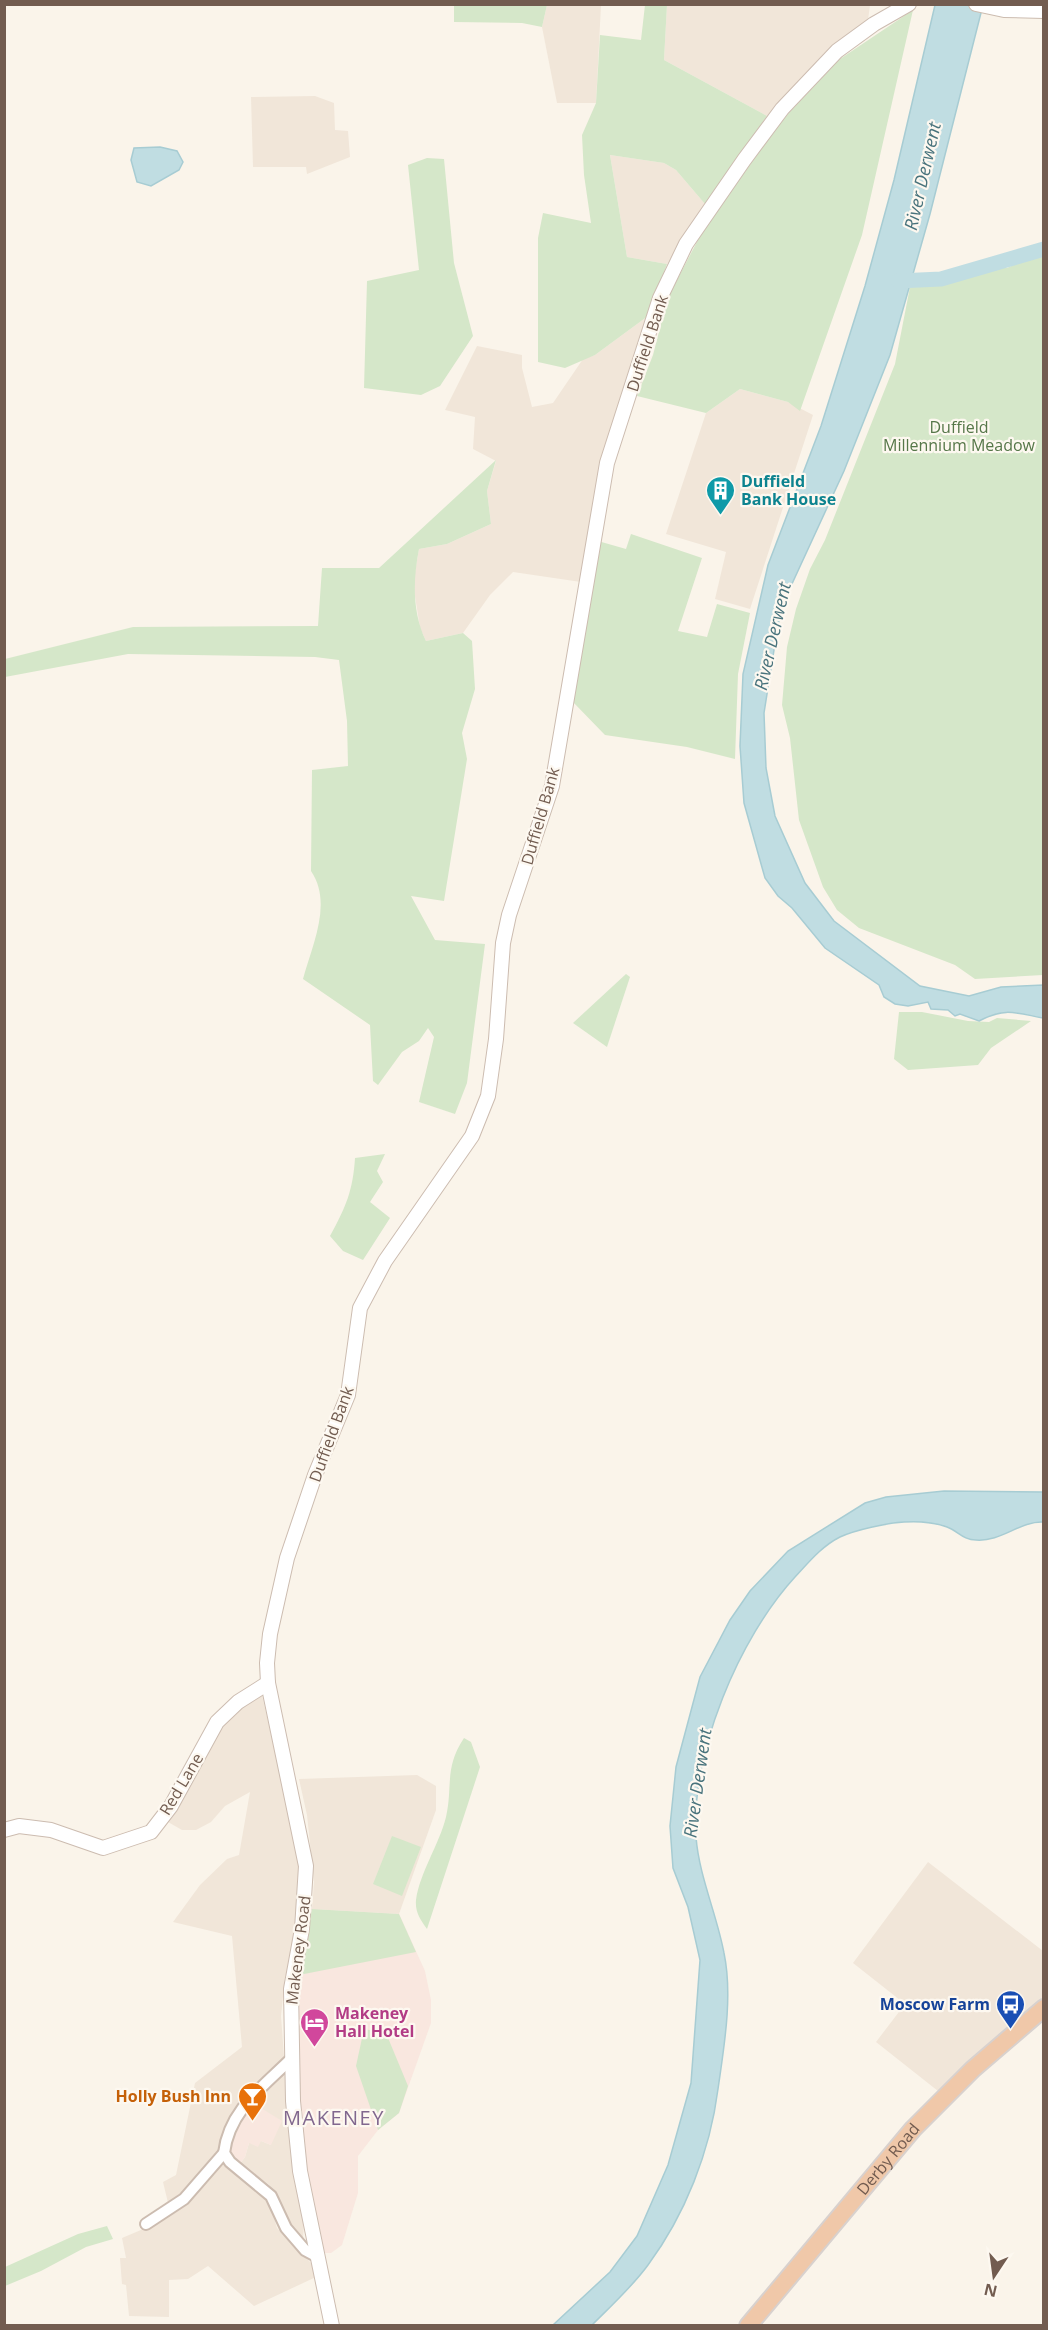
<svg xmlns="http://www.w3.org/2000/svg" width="1048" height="2330" font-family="'Open Sans',sans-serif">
<rect width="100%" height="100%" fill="#faf4ea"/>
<g fill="#f1e6d9">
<polygon points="547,5 601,5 596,103 557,103 542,27"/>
<polygon points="667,5 870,5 868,20 830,48 767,116 664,60"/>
<polygon points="315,96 334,103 335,130 348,131 350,157 307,174 306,167 253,167 251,97"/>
<polygon points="610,155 664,163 676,170 705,204 667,264 627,257"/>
<polygon points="648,316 581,582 513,572 490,595 463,633 426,641 420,628 413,583 419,549 447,544 491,524 487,491 496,461 473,449 475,417 445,410 477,346 522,355 522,368 532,407 553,403 583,359 595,355"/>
<polygon points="740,389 788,402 813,415 750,609 715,599 726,552 666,534 706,413"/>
<polygon points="262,1695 300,1862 295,1947 285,1977 281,2016 284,2056 281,2061 247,2092 235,2110 219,2152 193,2185 169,2207 163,2182 176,2175 195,2083 242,2047 232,1936 173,1922 200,1885 227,1859 239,1855 250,1792 225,1806 211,1822 196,1830 182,1830 168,1822 223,1725 248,1702"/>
<polygon points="417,1775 436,1786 436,1810 399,1914 312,1909 314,1882 307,1815 299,1779"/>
<polygon points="928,1862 1043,1951 1043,1998 938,2091 876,2042 905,2004 853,1963"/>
<polygon points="287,2070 290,2086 288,2129 304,2223 303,2239 290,2228 276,2193 268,2184 239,2165 245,2157 249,2143 261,2141 271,2145 251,2102"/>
<polygon points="220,2161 269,2201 277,2228 312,2264 316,2277 254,2306 208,2266 188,2279 169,2280 169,2317 129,2316 126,2285 122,2284 120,2258 126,2258 122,2238 148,2227 187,2201 192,2200"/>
</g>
<g fill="#f9e7df">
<polygon points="312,1909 399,1914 425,1971 431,2000 431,2023 399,2113 378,2130 358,2156 358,2193 342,2245 331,2253 325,2253 321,2248 305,2170 298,2108 296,1993"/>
<polygon points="251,2102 282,2121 271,2145 261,2141 258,2147 249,2143 245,2157 239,2165 230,2155 229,2142"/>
</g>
<g fill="#d5e7c9">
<polygon points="454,5 454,4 547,5 542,27 522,23 454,22"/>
<polygon points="645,5 667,5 664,60 767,116 705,204 676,170 664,163 610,155 627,257 667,264 648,316 595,355 565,368 538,362 538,238 543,213 591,223 584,175 582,135 596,103 600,35 641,40"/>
<polygon points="913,10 862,235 800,411 788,402 740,389 706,413 637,396 653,355 668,297 699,238 749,166 787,115 840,59"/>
<polygon points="427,158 444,159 454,263 473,336 440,386 421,395 364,388 367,281 419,270 408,165"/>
<polygon points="1043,252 1043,975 975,979 955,965 859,928 837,910 823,887 799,820 790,738 782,705 787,647 796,609 810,569 825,540 895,364 910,287 959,279 990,268 1007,268"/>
<path d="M 496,460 L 487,491 L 491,524 L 447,544 L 419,549 C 413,580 412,612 426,641 L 463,633 L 472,641 L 475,689 L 462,733 L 467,759 L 444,901 L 411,896 L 435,940 L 485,944 L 467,1083 L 455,1114 L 419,1102 L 434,1037 L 428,1028 L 419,1041 L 402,1052 L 378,1085 L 373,1081 L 370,1025 L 303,979 C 312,945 333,903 311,871 L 312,770 L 348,766 L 347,721 L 339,660 L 315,657 L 128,654 L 5,677 L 5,659 L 133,627 L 318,626 L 322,568 L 379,568 Z"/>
<polygon points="631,534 702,558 678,631 707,637 717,604 750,613 738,674 735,759 687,747 605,735 573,702 598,541 626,549"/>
<polygon points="626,974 630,977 607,1047 573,1023"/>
<polygon points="899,1012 922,1012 968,1021 989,1022 997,1018 1031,1021 991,1048 978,1065 908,1070 894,1059"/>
<path d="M 385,1154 L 377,1171 L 383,1182 L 370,1202 L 390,1218 L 363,1260 L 343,1251 L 330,1236 C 346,1207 353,1190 355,1158 Z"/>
<path d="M 464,1738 L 471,1742 L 480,1767 L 427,1929 C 420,1919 415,1912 416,1900 C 420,1872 439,1845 446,1817 C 453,1786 444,1768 464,1738 Z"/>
<polygon points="392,1836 421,1847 402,1896 373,1884"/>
<polygon points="312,1909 399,1914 416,1952 299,1975"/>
<polygon points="364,2029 386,2033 408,2086 399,2113 378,2130 356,2066"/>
<polygon points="107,2226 113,2239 86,2247 41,2271 5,2286 5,2267 78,2234"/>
</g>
<g fill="#c0dde2" stroke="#a7ccd3" stroke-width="1.5">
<path d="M 935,5 L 983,5 L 930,214 L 890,355 L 844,471 L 785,599 L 778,625 L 764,713 L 766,768 L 775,816 L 805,883 L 834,921 L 920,986 L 969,996 L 1001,987 L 1043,985 L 1043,1018 C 1016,1013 1005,1007 979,1021 L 960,1014 L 955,1016 L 948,1010 L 931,1009 L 928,1002 L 908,1006 L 895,1004 L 884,997 L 879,985 L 825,948 L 792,908 L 778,896 L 765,878 L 744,803 L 740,746 L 743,674 L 768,565 L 821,426 L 865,286 L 894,180 Z"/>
<polygon points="160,147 177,151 183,162 179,170 151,186 137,182 131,160 134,148"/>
<path d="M 944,1491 L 1043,1492 L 1043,1522 C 1020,1521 1001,1542 976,1540 C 963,1540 958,1531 947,1527 C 933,1522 918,1521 904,1522 C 887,1523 855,1530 840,1537 C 822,1546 809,1562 795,1577 C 739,1638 691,1752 696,1837 C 699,1876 717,1915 724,1953 C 733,1996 724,2047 718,2089 C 710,2152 685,2215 648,2265 C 632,2287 611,2306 592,2325 L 553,2325 L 610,2272 L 637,2236 L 668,2165 L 691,2083 L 700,1960 L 688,1907 L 673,1868 L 670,1826 L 676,1767 L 700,1677 L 730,1620 L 750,1591 L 788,1551 L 865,1503 L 886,1497 Z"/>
</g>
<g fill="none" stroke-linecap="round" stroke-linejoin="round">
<polyline stroke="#c0dde2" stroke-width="15" points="898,281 941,279 1044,249"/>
<defs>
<g id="minor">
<path d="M 292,2058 C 264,2086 229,2110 224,2153 L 230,2162 L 271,2196 L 286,2228 L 305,2250 L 318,2257"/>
<polyline points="146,2224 184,2199 224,2153"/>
</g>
<g id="tertiary">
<polyline points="976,4 1004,10 1044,11"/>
<polyline points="4,1830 19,1826 51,1830 103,1848 151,1832 171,1806 217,1722 238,1702 268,1683"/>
<polyline points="332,2326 300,2171 293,2101 291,1989 302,1929 306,1866 268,1683 267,1663 270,1634 287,1558 315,1475 348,1395 360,1308 385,1261 472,1136 488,1096 496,1039 503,943 509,915 552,786 607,463 660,298 686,244 744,160 782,109 837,51 874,24 909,4"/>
</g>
<g id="trunk">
<path id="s1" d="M 748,2326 L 913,2129 L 973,2069 L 1044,2008"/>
</g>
</defs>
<use href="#minor" stroke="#ccbcb0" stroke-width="14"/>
<use href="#tertiary" stroke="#ccbcb0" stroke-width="16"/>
<use href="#trunk" stroke="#d8d1ce" stroke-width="20"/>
<use href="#minor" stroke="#fff" stroke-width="10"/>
<use href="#tertiary" stroke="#fff" stroke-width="14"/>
<use href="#trunk" stroke="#f0c8a9" stroke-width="16"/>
</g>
<defs>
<symbol id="building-pin" viewBox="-11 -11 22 30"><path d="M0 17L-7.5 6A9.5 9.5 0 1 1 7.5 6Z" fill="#0f9aa8" stroke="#fdf8f0"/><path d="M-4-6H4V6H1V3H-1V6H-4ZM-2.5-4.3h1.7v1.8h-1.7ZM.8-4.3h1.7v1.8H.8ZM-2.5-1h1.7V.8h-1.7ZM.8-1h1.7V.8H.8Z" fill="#fff"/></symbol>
<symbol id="bus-pin" viewBox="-11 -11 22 30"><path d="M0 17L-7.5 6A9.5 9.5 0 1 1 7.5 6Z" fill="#1a4fb4" stroke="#fdf8f0"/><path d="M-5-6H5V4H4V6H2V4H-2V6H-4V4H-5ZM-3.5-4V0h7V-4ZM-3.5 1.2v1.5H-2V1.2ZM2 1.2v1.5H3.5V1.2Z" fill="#fff"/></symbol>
<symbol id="hotel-pin" viewBox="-11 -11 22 30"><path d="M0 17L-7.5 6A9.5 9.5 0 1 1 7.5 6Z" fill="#d1479c" stroke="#fdf8f0"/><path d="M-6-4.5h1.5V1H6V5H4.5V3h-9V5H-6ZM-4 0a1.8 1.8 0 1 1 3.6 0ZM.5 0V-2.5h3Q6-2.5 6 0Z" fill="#fff"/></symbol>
<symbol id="bar-pin" viewBox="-11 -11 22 30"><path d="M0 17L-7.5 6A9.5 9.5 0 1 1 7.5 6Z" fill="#e8710a" stroke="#fdf8f0"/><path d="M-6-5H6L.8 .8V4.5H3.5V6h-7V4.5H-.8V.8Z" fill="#fff"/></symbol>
</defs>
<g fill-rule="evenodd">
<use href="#building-pin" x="704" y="474" width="33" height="45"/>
<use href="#bus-pin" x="994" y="1988" width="33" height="45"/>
<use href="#hotel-pin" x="298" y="2006" width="33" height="45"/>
<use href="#bar-pin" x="236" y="2080" width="33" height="45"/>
</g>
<g text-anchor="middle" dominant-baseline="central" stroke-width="4.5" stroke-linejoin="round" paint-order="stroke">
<g font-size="16" fill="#725c50" stroke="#fdf8f0">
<text transform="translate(647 343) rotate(-72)">Duffield Bank</text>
<text transform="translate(540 816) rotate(-74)">Duffield Bank</text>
<text transform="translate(331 1434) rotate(-70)">Duffield Bank</text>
<text transform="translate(181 1784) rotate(-59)">Red Lane</text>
<text transform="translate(298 1950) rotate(-83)">Makeney Road</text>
<text stroke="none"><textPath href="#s1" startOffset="218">Derby Road</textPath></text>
</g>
<g font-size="16" fill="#567749" stroke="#fdf8f0">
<text x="959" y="427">Duffield<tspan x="959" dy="18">Millennium Meadow</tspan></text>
</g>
<g font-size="16" font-weight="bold" fill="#0d838f" stroke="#fdf8f0" text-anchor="start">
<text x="741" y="481">Duffield<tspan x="741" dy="18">Bank House</tspan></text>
</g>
<g font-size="16" font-weight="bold" fill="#164399" stroke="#fdf8f0" text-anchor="end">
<text x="990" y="2004">Moscow Farm</text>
</g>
<g font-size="16" font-weight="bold" fill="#b23c85" stroke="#fdf8f0" text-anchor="start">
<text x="335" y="2013">Makeney<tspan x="335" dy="18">Hall Hotel</tspan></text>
</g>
<g font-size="16" font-weight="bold" fill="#c56008" stroke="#fdf8f0" text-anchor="end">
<text x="231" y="2096">Holly Bush Inn</text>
</g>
<g font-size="18" font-style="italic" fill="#48737c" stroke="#fdf8f0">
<text transform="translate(922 176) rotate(-77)">River Derwent</text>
<text transform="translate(772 636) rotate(-77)">River Derwent</text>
<text transform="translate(697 1783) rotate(-82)">River Derwent</text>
</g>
<g font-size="20" letter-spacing="1.5" fill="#81678e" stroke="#fdf8f0">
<text x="334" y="2117">MAKENEY</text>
</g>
</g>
<rect width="1048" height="2330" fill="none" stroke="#725c50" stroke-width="12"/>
<g transform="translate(994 2276) rotate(193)" stroke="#fdf8f0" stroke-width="4.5" paint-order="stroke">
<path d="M0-4.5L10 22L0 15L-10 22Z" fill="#725c50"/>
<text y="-9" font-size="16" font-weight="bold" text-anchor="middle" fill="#725c50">N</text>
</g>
</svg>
